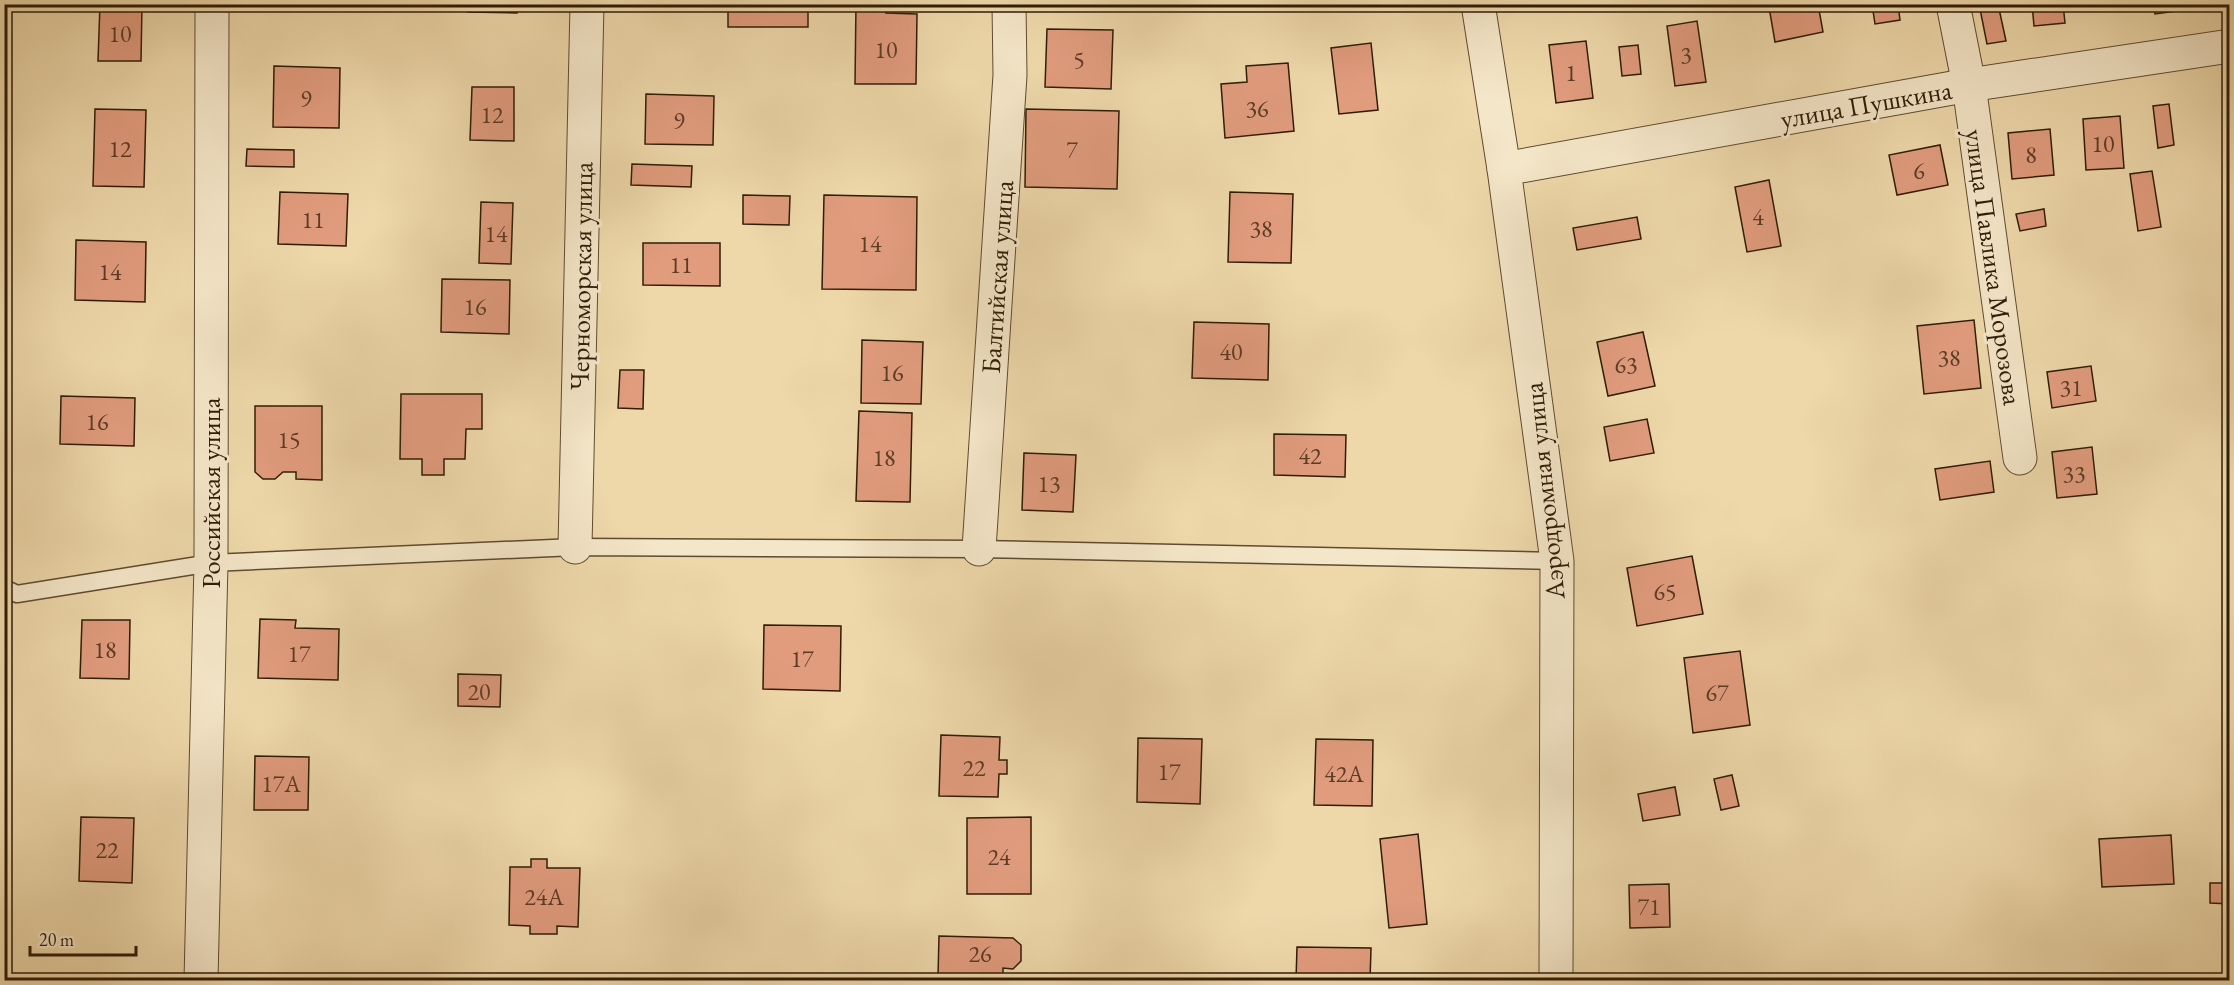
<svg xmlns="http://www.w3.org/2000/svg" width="2234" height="985" font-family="'EB Garamond',serif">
<rect width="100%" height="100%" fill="#eed8aa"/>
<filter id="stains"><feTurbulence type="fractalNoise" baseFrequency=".00333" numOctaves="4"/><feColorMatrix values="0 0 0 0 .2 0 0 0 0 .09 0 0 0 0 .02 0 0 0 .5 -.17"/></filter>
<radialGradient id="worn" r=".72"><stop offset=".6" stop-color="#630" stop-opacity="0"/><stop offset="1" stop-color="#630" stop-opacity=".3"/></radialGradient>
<g fill="#e19c7e" stroke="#2f1c07" stroke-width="1.5">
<polygon points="100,4 142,4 141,61 98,61"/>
<polygon points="469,4 517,4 517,13 468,12"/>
<polygon points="856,4 886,4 886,13 917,14 916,84 855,84"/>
<polygon points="1782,4 1818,4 1823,32 1775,42 1769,7"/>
<polygon points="1872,4 1898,4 1900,20 1875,24"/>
<polygon points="1979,4 1998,4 2006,41 1987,44"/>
<polygon points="2032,4 2063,4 2065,23 2034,26"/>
<polygon points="2154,4 2192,4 2192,9 2155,14"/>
<polygon points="728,5 808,6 808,27 728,27"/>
<polygon points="1697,21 1706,82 1675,86 1667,26"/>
<polygon points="1047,29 1113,30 1111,89 1045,87"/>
<polygon points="1586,41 1593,98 1556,103 1549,45"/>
<polygon points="1371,43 1378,110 1339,114 1331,48"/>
<polygon points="1638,45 1641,74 1622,76 1619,47"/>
<polygon points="1288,63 1294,131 1225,138 1221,84 1247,82 1246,66"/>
<polygon points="274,66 340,68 339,128 273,127"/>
<polygon points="472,87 514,87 514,141 470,140"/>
<polygon points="646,94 714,96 713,145 645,144"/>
<polygon points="2169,104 2174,145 2158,148 2153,106"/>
<polygon points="95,109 146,110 144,187 93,186"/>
<polygon points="1026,109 1119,111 1117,189 1025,187"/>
<polygon points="2230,110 2230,146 2225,111"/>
<polygon points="2120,116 2124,168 2086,170 2083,119"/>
<polygon points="2050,129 2054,175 2012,179 2008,133"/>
<polygon points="1940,145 1948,185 1897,195 1889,155"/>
<polygon points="247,149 294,150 294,167 246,166"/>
<polygon points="632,164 692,166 691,187 631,185"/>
<polygon points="2152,171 2161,227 2138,231 2130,174"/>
<polygon points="1769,180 1781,246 1747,252 1735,187"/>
<polygon points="280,192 348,194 346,246 278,244"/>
<polygon points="1230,192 1293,194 1291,263 1228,262"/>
<polygon points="743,195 790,196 789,225 743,224"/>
<polygon points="824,195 917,197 916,290 822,289"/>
<polygon points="481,202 513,203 511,264 479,263"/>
<polygon points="2044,209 2046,226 2020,231 2016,214"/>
<polygon points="1637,217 1641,239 1577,250 1573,228"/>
<polygon points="76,240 146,242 145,302 75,300"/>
<polygon points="643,243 720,243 720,286 643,285"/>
<polygon points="442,279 510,280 509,334 441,332"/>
<polygon points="1974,320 1981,388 1924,394 1917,326"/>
<polygon points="1194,322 1269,324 1268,380 1192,378"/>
<polygon points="1643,332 1655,386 1608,396 1597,342"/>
<polygon points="862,340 923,342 921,404 861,403"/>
<polygon points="2091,366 2096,401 2052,408 2047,372"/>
<polygon points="620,370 644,370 643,409 618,408"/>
<polygon points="401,394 482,394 482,429 466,429 465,459 444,459 444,475 422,475 422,459 400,459"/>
<polygon points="61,396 135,398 134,446 60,444"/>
<polygon points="255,406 322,406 322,480 296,479 296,472 283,472 275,479 263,479 255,472"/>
<polygon points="859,411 912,413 910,502 856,501"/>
<polygon points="1647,419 1654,453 1610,461 1604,427"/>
<polygon points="1274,434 1346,435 1345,477 1274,475"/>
<polygon points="2092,447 2097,494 2057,498 2052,452"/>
<polygon points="1024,453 1076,455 1073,512 1022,510"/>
<polygon points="1990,461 1994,492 1940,500 1935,469"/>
<polygon points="1692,556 1703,614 1637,626 1627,568"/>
<polygon points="260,619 296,620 295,628 339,629 338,680 258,678"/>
<polygon points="82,620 130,620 129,679 80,678"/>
<polygon points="764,625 841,626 840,691 763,689"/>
<polygon points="1740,651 1750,725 1693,733 1684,658"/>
<polygon points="458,674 501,675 500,707 458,706"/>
<polygon points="941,735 1000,737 999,760 1007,760 1007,774 999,774 998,797 939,796"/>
<polygon points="1138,738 1202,739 1200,804 1137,802"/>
<polygon points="1316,739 1373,740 1372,806 1314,805"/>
<polygon points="255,756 309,757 308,810 254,810"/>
<polygon points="1732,775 1739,806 1721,810 1714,779"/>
<polygon points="1675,787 1680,815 1643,821 1638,794"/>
<polygon points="81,817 134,818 132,883 79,881"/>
<polygon points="1031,817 1031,894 967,894 967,818"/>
<polygon points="1418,834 1427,924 1389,928 1380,839"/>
<polygon points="2171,835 2174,884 2102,887 2099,839"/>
<polygon points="531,859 547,859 547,868 580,868 578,927 557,926 557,934 530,934 530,926 509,925 510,867 531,867"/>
<polygon points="2210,883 2230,883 2230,904 2210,903"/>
<polygon points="1669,884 1670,927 1630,928 1629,885"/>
<polygon points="939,936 1013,938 1021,945 1021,961 1013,969 1003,968 1003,980 1012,980 916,980 916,976 938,976"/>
<polygon points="1297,947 1371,948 1370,980 1296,980"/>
</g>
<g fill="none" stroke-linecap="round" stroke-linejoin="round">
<defs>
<polyline id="lane" points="4,588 17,594 211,563 575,547 979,549 1557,561"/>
<g id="street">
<polyline points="1478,4 1504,169 1557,561 1556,980"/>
<polyline points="1953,4 1969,85 2020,458"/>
<polyline points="1504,169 1969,85 2230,46"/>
<polyline points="575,547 587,4"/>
<polyline points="979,549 1010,75 1009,4"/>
<polyline points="201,980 211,563 212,4"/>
</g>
</defs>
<use href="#lane" stroke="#5f4b30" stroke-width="19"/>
<use href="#street" stroke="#5f4b30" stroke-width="35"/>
<use href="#lane" stroke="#f4e6c8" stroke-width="16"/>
<use href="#street" stroke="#f4e6c8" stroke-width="33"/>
</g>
<g text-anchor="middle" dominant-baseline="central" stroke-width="6" stroke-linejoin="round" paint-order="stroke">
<g font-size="24" fill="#5c3c25">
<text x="120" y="33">10</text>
<text x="886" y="49">10</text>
<text x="1686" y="54">3</text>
<text x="1079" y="59">5</text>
<text x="1571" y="72">1</text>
<text x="306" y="98">9</text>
<text x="1257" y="108">36</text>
<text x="492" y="114">12</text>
<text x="679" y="120">9</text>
<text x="2103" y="143">10</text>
<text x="120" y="148">12</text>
<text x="1072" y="149">7</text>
<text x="2031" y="154">8</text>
<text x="1919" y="170">6</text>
<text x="1758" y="216">4</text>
<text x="313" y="219">11</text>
<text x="1261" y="228">38</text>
<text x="496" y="233">14</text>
<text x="870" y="243">14</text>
<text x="681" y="264">11</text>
<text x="110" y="271">14</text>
<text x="475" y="306">16</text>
<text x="1231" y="351">40</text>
<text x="1949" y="357">38</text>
<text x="1626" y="364">63</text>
<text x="892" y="372">16</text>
<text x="2071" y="387">31</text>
<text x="97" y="421">16</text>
<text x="289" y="439">15</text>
<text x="1310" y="455">42</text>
<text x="884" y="457">18</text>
<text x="2074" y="473">33</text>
<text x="1049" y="483">13</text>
<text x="1665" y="591">65</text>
<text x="105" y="649">18</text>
<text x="299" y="653">17</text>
<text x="802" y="658">17</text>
<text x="479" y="691">20</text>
<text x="1717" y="692">67</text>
<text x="974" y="767">22</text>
<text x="1169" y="771">17</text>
<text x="1344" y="773">42А</text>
<text x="281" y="783">17А</text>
<text x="107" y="849">22</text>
<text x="999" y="856">24</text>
<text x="544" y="896">24А</text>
<text x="1649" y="906">71</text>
<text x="980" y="953">26</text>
</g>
<g font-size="27" fill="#2f1c07" stroke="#f4e6c8">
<text transform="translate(1866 104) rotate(-10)">улица Пушкина</text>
<text transform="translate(1994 267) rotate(82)">улица Павлика Морозова</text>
<text transform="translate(581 276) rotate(-89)">Черноморская улица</text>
<text transform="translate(997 277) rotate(-86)">Балтийская улица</text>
<text transform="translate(1544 491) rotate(-96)">Аэродромная улица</text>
<text transform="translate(210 493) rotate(-90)">Российская улица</text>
</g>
</g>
<rect width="2234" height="985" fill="none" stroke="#eed8aa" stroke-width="24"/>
<rect x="6" y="6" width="2222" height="973" fill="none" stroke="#2f1c07" stroke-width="3"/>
<rect x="12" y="12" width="2210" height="961" fill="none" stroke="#2f1c07" stroke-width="1.5"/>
<path d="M30 946v9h106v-9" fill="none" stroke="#2f1c07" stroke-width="3"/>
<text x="39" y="946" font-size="18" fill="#2f1c07" stroke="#f4e6c8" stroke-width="4.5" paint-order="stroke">20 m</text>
<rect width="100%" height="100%" filter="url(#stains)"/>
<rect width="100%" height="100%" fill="url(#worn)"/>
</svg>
